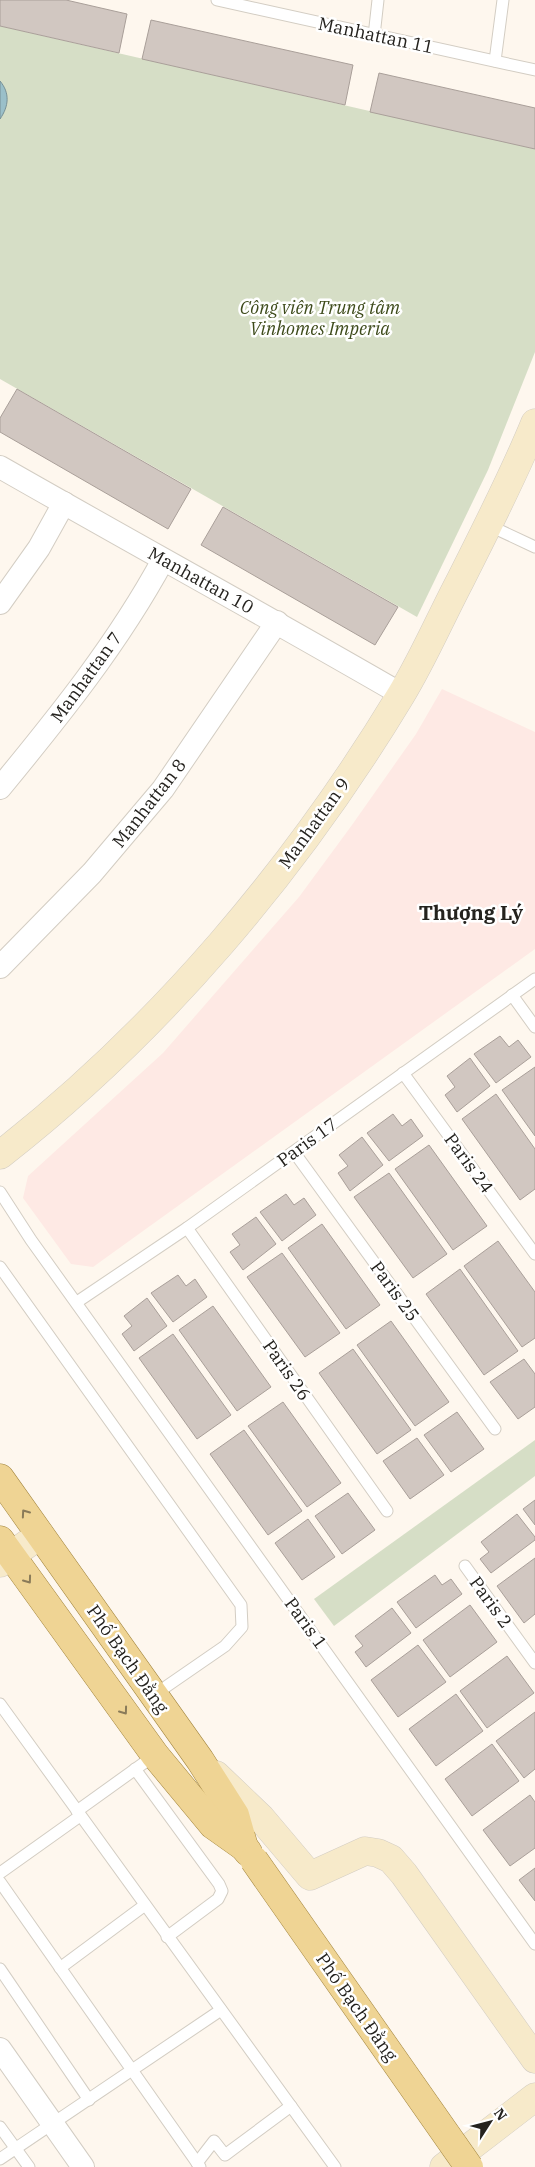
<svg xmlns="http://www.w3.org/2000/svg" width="535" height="2167" font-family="'IBM Plex Serif',serif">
<rect width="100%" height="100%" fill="#fef7ee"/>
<polygon fill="#fee9e4" points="442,689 535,732 535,949 93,1267 71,1264 23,1198 28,1176 163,1053 299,897 352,825 416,734"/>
<g fill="#d6dec6">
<polygon points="0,26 535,149 535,352 488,470 417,617 0,379"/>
<polygon points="535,1440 535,1476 334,1626 314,1599"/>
</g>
<path fill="#9abfc9" stroke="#779096" d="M 0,81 C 10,93 9,106 0,119 Z"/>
<g fill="#d1c7c1" stroke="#a99f99">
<polygon points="0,0 66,0 127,14 119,53 0,26"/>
<polygon points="151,20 353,65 345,105 142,59"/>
<polygon points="379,73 535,108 535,149 370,112"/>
<polygon points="17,389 191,489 168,529 0,432 0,418"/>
<polygon points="223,507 398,607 375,645 201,545"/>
<polygon points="500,1036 509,1047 518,1040 531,1057 496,1083 474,1054"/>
<polygon points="470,1058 490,1086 457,1112 445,1095 455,1087 447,1076"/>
<polygon points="535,1067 535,1136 502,1090"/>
<polygon points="496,1094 535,1149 535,1189 520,1200 462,1119"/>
<polygon points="393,1114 402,1126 411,1119 423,1136 389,1161 367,1133"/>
<polygon points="362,1137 383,1165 350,1191 338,1173 348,1166 339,1155"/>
<polygon points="429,1145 487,1226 453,1250 395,1169"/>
<polygon points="389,1173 447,1254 413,1278 354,1197"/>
<polygon points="286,1194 294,1205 304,1198 316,1215 282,1241 260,1212"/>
<polygon points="256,1217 276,1244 243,1270 230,1252 240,1245 232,1234"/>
<polygon points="322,1224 380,1305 346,1329 288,1248"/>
<polygon points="498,1241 535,1292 535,1338 522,1347 464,1266"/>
<polygon points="282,1253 340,1333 305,1357 247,1277"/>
<polygon points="460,1269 518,1351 484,1375 426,1294"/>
<polygon points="178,1275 186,1286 195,1279 207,1297 173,1322 151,1293"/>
<polygon points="147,1298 167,1326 134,1351 122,1334 132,1326 124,1316"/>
<polygon points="213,1306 271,1387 237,1411 179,1330"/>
<polygon points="391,1321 449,1402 415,1426 357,1345"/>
<polygon points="173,1334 231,1415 197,1439 139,1358"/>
<polygon points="353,1349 411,1430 377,1454 319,1373"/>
<polygon points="524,1359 535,1374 535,1407 518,1419 490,1382"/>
<polygon points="283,1402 341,1483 307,1507 248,1426"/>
<polygon points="457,1412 484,1449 451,1472 424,1435"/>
<polygon points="244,1430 302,1511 268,1535 210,1454"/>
<polygon points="417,1438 444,1475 410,1499 383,1461"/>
<polygon points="348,1493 375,1530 342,1554 315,1516"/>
<polygon points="535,1500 535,1525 523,1509"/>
<polygon points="517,1514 535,1537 535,1540 491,1573 480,1559 489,1552 481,1542"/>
<polygon points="308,1519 335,1557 302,1580 275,1543"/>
<polygon points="535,1558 535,1614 524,1623 497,1586"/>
<polygon points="435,1575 442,1585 451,1579 462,1594 416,1628 397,1602"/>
<polygon points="470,1605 497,1642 450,1677 423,1640"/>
<polygon points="392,1608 411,1633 366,1667 355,1652 363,1646 355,1636"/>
<polygon points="418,1645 446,1682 398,1717 371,1680"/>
<polygon points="507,1656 534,1693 487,1728 460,1691"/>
<polygon points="456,1694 483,1731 436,1766 409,1729"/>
<polygon points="535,1712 535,1769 524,1778 496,1741"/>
<polygon points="492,1744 519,1781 472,1816 445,1779"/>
<polygon points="530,1795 535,1802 535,1848 510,1866 483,1830"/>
<polygon points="535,1868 535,1901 519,1880"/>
</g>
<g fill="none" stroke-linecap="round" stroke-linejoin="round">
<defs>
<g id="lane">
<polyline points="217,0 535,70"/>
<polyline points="374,36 378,0"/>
<polyline points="495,61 503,0"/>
<polyline points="488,525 535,547"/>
<polyline points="512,995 535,1027"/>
<polyline points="403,1073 535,1254"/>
<polyline points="294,1152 495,1429"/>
<polyline points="0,1192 31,1240 535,1944"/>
<polyline points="187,1228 387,1511"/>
<polyline points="0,1267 241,1605 242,1627 225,1646 154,1695"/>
<polyline points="77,1302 187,1228 535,979"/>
<polyline points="465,1566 535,1663"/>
<polyline points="0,1704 335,2167"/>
<polyline points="135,1769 219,1884 222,1891 218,1899 167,1937"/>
<polyline points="77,1811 155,1755"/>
<polyline points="0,1873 80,1816"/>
<polyline points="0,1882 200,2167"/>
<polyline points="60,1968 145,1905"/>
<polyline points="0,1969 89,2100"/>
<polyline points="0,2127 29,2167"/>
<polyline points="0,2159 221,2010"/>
<polyline points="197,2163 214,2141 225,2155 291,2106"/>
</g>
<g id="street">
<path d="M 0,467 C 133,543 268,617 401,694"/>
<polyline points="0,603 39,548 64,503"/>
<path d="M 0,788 C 60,715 118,643 163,560"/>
<polyline points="0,967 92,873 163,789 277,622"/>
<polyline points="0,2049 83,2167"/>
</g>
<g id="secondary">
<path d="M 0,1155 C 160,1030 296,869 401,695 C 423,659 440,619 460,581 C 486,529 513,477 535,423"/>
<polyline points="0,1563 40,1535"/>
<polyline points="216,1775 261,1818 310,1876 365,1851 378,1853 391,1859 404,1874 535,2059"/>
<polyline points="444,2167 535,2097"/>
</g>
<g id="primary">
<polyline points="0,1478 200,1760 235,1815 244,1847"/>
<polyline points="0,1540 155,1755 213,1825 244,1847 248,1852"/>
</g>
</defs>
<use href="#lane" stroke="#d3cdc3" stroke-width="13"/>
<use href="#street" stroke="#d3cdc3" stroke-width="24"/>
<use href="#secondary" stroke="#d3cdc3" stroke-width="29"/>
<use href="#primary" stroke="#a1843d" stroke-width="29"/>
<use href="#lane" stroke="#fff" stroke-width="11"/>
<use href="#street" stroke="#fff" stroke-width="22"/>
<use href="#secondary" stroke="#f7eaca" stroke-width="28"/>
<use href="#primary" stroke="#efd494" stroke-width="28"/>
<defs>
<polyline id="primary-bridge" points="254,1860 469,2167"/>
</defs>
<use href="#primary-bridge" stroke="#a1843d" stroke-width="29" stroke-linecap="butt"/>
<use href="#primary-bridge" stroke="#efd494" stroke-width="28"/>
</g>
<defs><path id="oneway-chevron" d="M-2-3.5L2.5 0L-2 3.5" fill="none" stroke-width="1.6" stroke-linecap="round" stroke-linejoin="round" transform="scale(1.25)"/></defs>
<g stroke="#8a7b59">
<use href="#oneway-chevron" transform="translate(25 1513) rotate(-125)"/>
<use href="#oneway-chevron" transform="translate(28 1580) rotate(54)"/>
<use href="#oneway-chevron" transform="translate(124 1711) rotate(54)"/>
</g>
<g text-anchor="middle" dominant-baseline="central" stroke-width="5" stroke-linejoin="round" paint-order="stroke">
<g font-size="18" fill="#24221e" stroke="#fff">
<text transform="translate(376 35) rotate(12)">Manhattan 11</text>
<text transform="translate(201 580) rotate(29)">Manhattan 10</text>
<text transform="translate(86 677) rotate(-54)">Manhattan 7</text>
<text transform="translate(149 803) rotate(-52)">Manhattan 8</text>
<text transform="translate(314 823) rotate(-54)">Manhattan 9</text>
<text transform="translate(307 1142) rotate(-36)">Paris 17</text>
<text transform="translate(469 1163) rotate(54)">Paris 24</text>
<text transform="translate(395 1291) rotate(54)">Paris 25</text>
<text transform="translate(287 1370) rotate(55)">Paris 26</text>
<text transform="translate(491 1602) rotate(54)">Paris 2</text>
<text transform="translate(306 1623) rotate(54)">Paris 1</text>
<text transform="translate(128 1659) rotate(55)">Phố Bạch Đằng</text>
<text transform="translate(357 2007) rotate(55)">Phố Bạch Đằng</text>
</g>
<g font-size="18" font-style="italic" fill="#3e4b1b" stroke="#fff">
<text x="320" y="307">Công viên Trung tâm<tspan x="320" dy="21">Vinhomes Imperia</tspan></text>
</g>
<g font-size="20" font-weight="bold" fill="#24221e" stroke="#fff">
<text x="471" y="912">Thượng Lý</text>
</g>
</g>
<g transform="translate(490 2122) rotate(54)" stroke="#ffffff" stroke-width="4" paint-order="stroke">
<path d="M0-4L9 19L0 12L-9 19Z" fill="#24221e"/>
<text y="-8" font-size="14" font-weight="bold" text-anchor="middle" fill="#24221e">N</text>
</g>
</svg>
